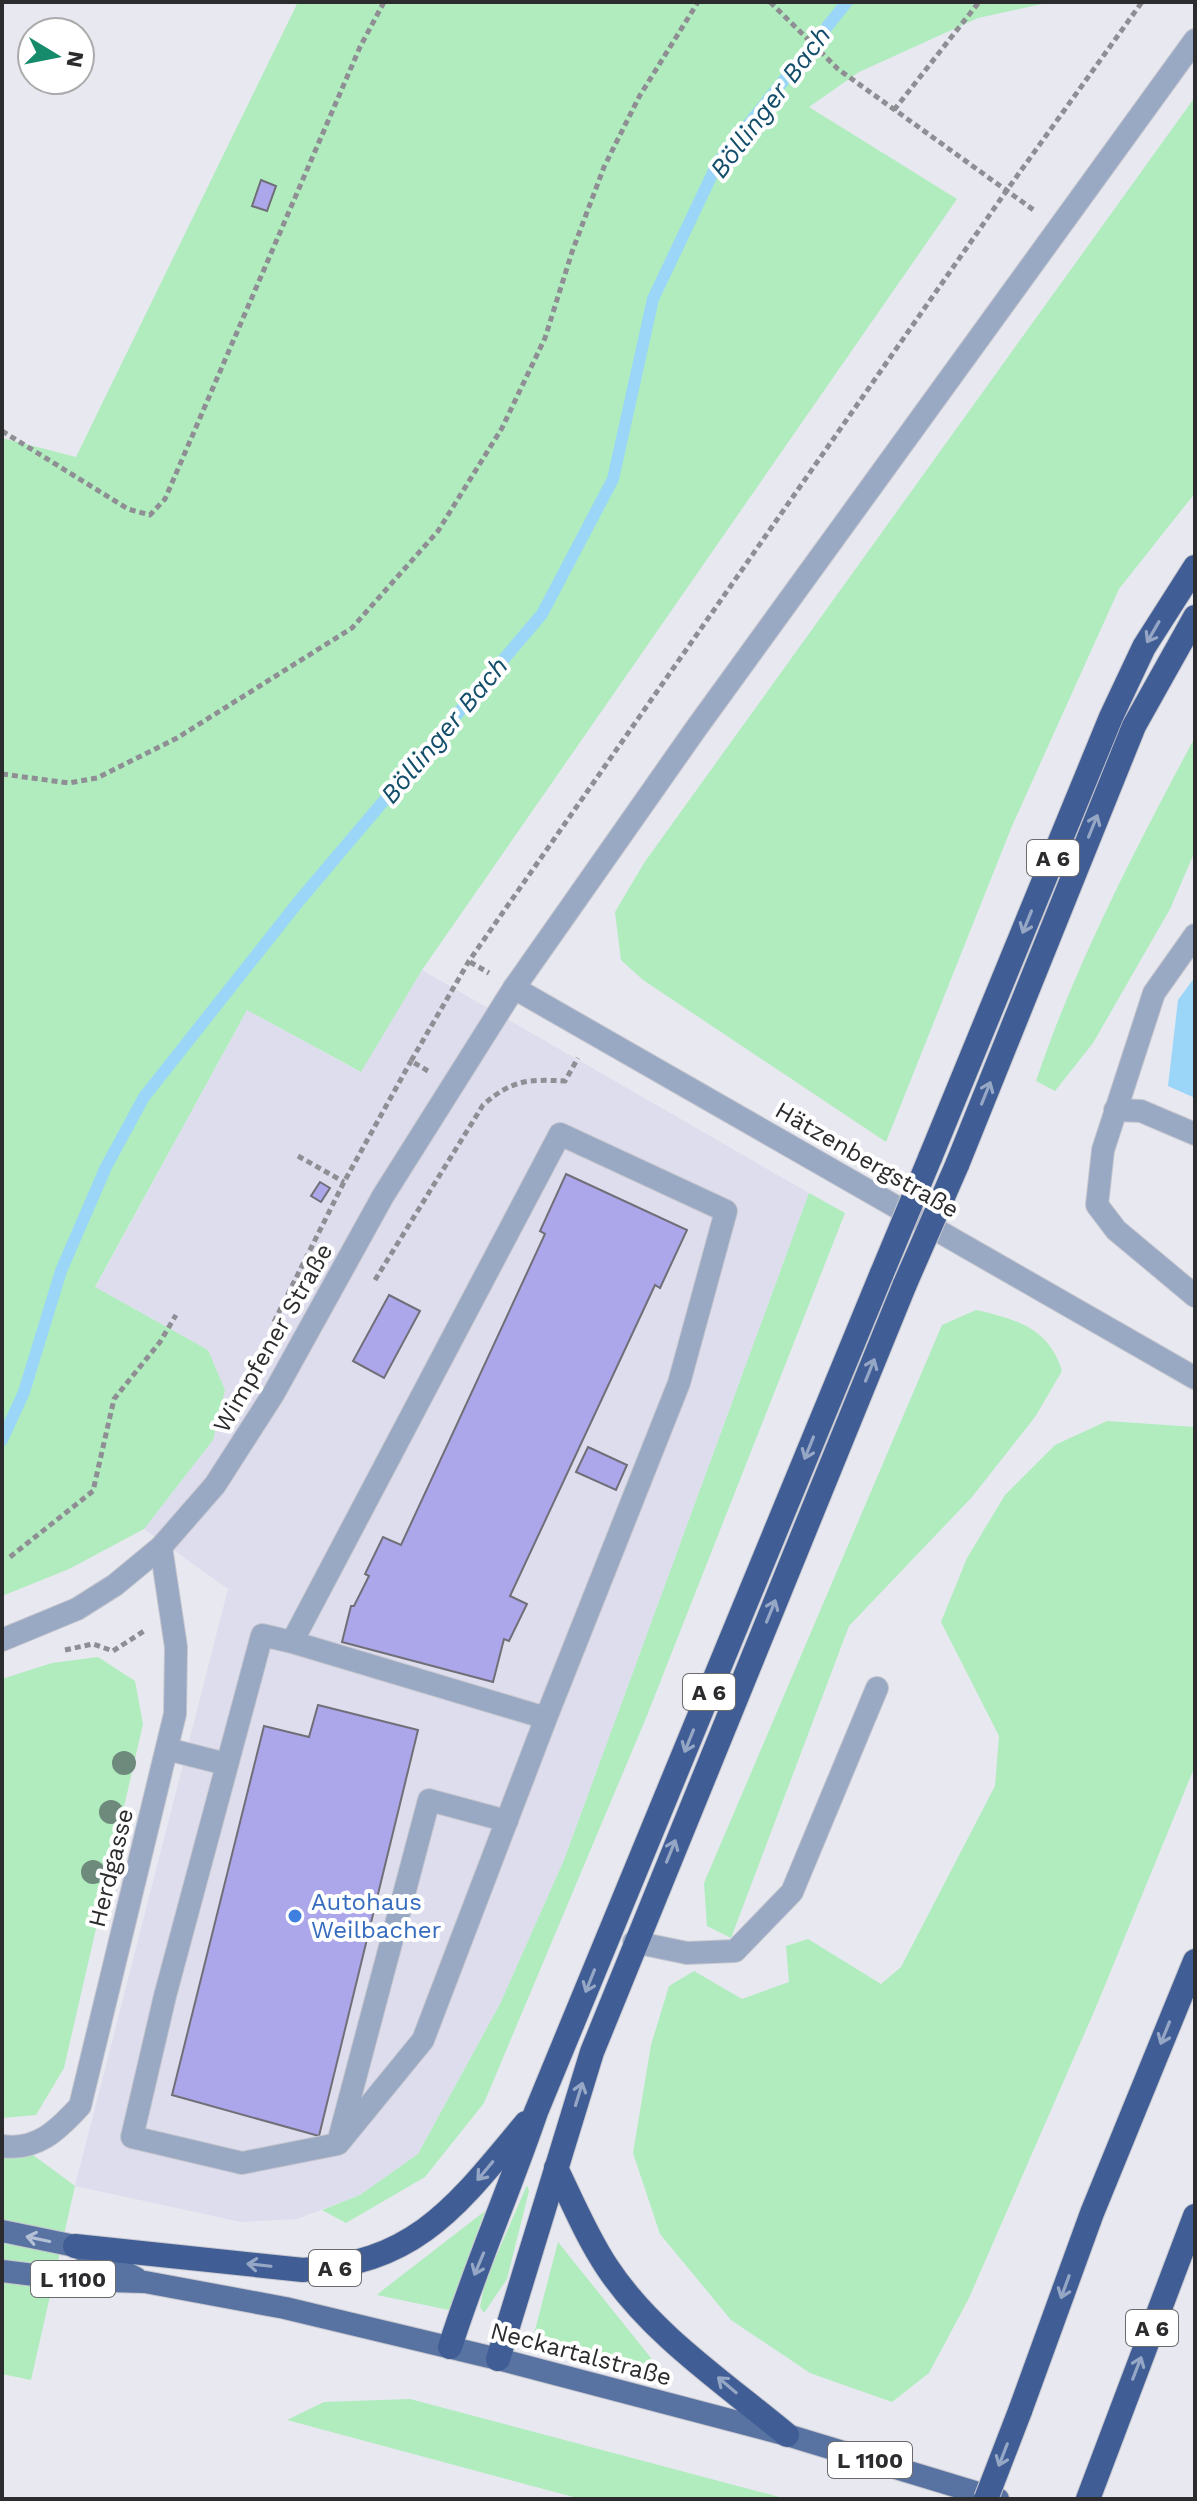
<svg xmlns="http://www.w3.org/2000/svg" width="1197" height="2501" font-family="'Work Sans',sans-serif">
<rect width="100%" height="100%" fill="#e8e8f1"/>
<polygon fill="#deddee" points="422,970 809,1193 564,1860 500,2004 418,2154 360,2195 297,2219 241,2222 75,2186 228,1589 144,1529 213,1440 225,1390 208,1350 95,1288 247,1010 360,1072"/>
<g fill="#b0ecbd">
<polygon points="298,2 1051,2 978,18 859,72 809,107 957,199 422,970 361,1072 247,1010 95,1287 208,1350 225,1390 213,1440 144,1529 69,1569 2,1596 2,438 76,457"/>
<polygon points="1195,97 1195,493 1119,589 1012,826 886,1142 643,980 621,960 615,912 644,863"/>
<path d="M 1195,737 L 1195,851 L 1170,909 L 1093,1043 L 1055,1091 L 1036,1081 C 1076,962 1136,848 1195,737 Z"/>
<polygon points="809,1193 845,1213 646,1718 484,2103 425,2177 346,2223 322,2210 360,2195 418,2154 500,2004 564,1860"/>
<path d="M 976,1310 C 1016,1319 1049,1328 1062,1371 L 1035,1417 L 972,1497 L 849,1626 L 731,1938 L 707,1926 L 704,1883 L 942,1325 Z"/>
<polygon points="1107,1421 1195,1427 1195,1766 1096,2007 969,2298 929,2373 892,2402 810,2373 731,2320 660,2234 633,2153 651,2045 669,1986 694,1971 742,1999 789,1982 786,1946 808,1939 881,1984 901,1967 995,1786 999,1736 941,1622 967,1558 1005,1495 1055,1445"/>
<polygon points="98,1657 135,1681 143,1724 64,2068 36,2115 2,2118 2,1679 52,1663"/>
<polygon points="2,2132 75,2186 31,2380 2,2374"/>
<polygon points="527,2185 529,2191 507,2279 484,2313 480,2307 485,2282"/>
<polygon points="485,2211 449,2310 377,2295 379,2293"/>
<polygon points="558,2242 655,2363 656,2368 534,2334"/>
<polygon points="410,2399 787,2499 581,2499 287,2420 324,2402"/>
</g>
<polygon fill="#9bd6f8" points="1195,977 1195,1098 1168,1086 1178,1000"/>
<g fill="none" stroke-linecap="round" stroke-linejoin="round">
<polyline stroke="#9bd6f8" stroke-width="12" points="2,1440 24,1392 61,1271 106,1167 144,1097 299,901 542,614 613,479 653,299 718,162 847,2"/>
</g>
<g fill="#aca6ea" stroke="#706f77" stroke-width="2">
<polygon points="261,180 276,186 267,211 252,206"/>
<polygon points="566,1174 687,1230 660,1288 655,1285 510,1596 527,1604 509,1641 504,1639 493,1682 342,1642 351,1606 354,1606 369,1576 365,1574 383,1537 401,1545 545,1234 540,1231"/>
<polygon points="320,1182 330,1188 321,1202 311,1196"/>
<polygon points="389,1295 420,1311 384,1378 353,1361"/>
<polygon points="588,1447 627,1465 616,1490 576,1472"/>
<polygon points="318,1705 418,1730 319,2136 172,2095 264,1726 309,1737"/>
</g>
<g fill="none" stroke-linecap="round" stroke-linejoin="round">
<defs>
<g id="service">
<polyline points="1195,935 1154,993 1103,1150 1097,1205 1116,1230 1195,1296"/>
<polyline points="1115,1110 1141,1111 1195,1134"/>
<polyline points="292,1642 546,1718 423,2040 338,2144 242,2163 132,2137 165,1996 262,1635 292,1642 560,1134 726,1211 679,1383 546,1718"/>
<polyline points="167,1749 226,1764"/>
<polyline points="634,1942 687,1953 735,1951 792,1892 877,1688"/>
<polyline points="340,2135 429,1800 507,1821"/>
<path d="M 2,2146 C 37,2151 58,2130 80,2106 L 175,1714 L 176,1647 L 161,1547"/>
</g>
<g id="tertiary">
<polyline points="514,988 1195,1378"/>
<polyline points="2,1640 77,1609 115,1585 161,1547 215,1485 274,1393 383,1196 514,988 695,730 1195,40"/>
</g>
<g id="primary">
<polyline points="2,2231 75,2246 136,2278"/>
<polyline points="2,2271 75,2280 145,2282 285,2308 498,2359 787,2435 998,2499"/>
</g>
<g id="motorway">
<polyline points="930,1158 1111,717 1144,647 1195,567"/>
<polyline points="957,1165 1134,726 1195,617"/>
<path d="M 556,2168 C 572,2201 587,2237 607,2267 C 651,2334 726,2384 787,2435"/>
<path d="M 75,2246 L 303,2270 C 418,2263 458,2204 526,2123"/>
<path d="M 450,2347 C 475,2268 509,2191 536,2112 L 882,1273"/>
<polyline points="498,2359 592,2052 905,1284"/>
<polyline points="1020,2411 1092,2213 1195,1961"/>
<polyline points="1088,2499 1195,2216"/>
</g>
</defs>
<use href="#service" stroke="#c6c6ce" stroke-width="24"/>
<use href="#tertiary" stroke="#c6c6ce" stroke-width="24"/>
<use href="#primary" stroke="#c6c6ce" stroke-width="24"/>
<use href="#motorway" stroke="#c6c6ce" stroke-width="26"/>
<g stroke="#8e8e94" stroke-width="5" stroke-dasharray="6 4" stroke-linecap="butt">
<polyline points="770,2 838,69 1035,211"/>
<polyline points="894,110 979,2"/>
<polyline points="2,431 128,509 150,515 165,499 360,47 384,2"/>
<polyline points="2,774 69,783 97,778 177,738 352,628 438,531 502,428 545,338 572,252 604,167 639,97 698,2"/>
<polyline points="470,962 489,973"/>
<polyline points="428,1071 411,1061 469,961 1007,190 1142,2"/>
<polyline points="298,1156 344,1182"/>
<path d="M 375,1280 L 483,1105 C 512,1080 527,1079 565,1081 L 578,1058"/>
<polyline points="274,1322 344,1182 411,1061"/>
<polyline points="10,1557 93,1491 114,1399 160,1342 176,1315"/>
<polyline points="65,1650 93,1644 113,1651 144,1631"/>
</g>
<use href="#service" stroke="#99a9c4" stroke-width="22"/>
<use href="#tertiary" stroke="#99a9c4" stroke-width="22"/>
<use href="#primary" stroke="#5872a2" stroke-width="22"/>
<use href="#motorway" stroke="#405e95" stroke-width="24"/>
<defs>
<g id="motorway-bridge">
<polyline points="882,1273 930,1158"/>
<polyline points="905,1284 957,1165"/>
<polyline points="986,2499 1020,2411"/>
</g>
</defs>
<use href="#motorway-bridge" stroke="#c6c6ce" stroke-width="26" stroke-linecap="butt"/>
<use href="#motorway-bridge" stroke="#405e95" stroke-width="24"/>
</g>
<g fill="#6e8a7c">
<circle cx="124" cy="1763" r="12"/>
<circle cx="111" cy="1812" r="12"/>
<circle cx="93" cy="1872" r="12"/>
</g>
<defs><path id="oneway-shaft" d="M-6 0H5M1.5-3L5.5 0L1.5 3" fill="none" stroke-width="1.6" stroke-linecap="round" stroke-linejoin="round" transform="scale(2)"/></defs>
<g stroke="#96a6c5">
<use href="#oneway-shaft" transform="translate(1153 632) rotate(120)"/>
<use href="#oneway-shaft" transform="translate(1093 826) rotate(-68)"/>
<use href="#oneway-shaft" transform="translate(1027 922) rotate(112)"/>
<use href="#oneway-shaft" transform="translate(986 1093) rotate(-68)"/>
<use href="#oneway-shaft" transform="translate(870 1370) rotate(-68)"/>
<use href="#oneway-shaft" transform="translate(809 1448) rotate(112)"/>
<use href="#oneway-shaft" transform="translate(771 1611) rotate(-68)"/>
<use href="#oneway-shaft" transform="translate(689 1741) rotate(112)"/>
<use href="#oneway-shaft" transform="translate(671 1851) rotate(-68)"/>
<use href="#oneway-shaft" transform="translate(590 1981) rotate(112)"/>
<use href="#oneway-shaft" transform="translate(1165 2033) rotate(112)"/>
<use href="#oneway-shaft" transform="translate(579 2094) rotate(-73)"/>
<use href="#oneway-shaft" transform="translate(485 2171) rotate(130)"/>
<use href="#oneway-shaft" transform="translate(479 2264) rotate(113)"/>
<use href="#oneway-shaft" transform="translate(259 2265) rotate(-174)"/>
<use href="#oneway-shaft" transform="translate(1065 2287) rotate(110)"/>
<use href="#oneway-shaft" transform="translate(1137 2368) rotate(-69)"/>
<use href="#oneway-shaft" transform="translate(727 2385) rotate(-140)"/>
<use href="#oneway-shaft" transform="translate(1003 2455) rotate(111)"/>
</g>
<use stroke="#b4c0d5" href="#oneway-shaft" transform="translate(38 2239) rotate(-168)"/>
<circle fill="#3f7fe0" stroke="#fff" stroke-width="3" cx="295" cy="1916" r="8"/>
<g text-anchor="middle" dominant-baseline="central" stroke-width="8" stroke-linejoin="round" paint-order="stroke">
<g fill="#fff" stroke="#6b6b6d" stroke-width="2">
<rect x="1027" y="840" width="52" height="36" rx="6"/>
<rect x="683" y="1674" width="52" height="36" rx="6"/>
<rect x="309" y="2250" width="52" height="36" rx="6"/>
<rect x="31" y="2261" width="84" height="36" rx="6"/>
<rect x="1126" y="2310" width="52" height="36" rx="6"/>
<rect x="828" y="2442" width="84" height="36" rx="6"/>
</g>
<g font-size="22" font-weight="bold" fill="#2c2c2f">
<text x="1053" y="858">A 6</text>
<text x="709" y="1692">A 6</text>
<text x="335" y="2268">A 6</text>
<text x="73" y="2279">L 1100</text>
<text x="1152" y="2328">A 6</text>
<text x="870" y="2460">L 1100</text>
</g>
<g font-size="24" fill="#2c2c2f" stroke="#fff">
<text transform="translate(867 1160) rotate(30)">Hätzenbergstraße</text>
<text transform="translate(273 1338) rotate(-60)">Wimpfener Straße</text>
<text transform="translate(111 1868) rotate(-76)">Herdgasse</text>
<text transform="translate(581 2354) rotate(15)">Neckartalstraße</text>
</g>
<g font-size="24" fill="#366cbe" stroke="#fff" text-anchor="start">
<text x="311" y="1902">Autohaus<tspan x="311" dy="28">Weilbacher</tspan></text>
</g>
<g font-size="26" font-style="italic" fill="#134e6b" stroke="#fff">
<text transform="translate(770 102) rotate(-53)">Böllinger Bach</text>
<text transform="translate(444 730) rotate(-50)">Böllinger Bach</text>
</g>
</g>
<rect width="1197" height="2501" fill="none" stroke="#2c2c2f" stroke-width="8"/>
<g transform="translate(56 56) rotate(100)"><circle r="38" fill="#ffffff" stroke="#ababac" stroke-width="2"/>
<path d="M0-6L14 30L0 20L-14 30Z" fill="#158b6c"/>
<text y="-12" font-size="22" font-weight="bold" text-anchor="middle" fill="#2c2c2f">N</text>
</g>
</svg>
